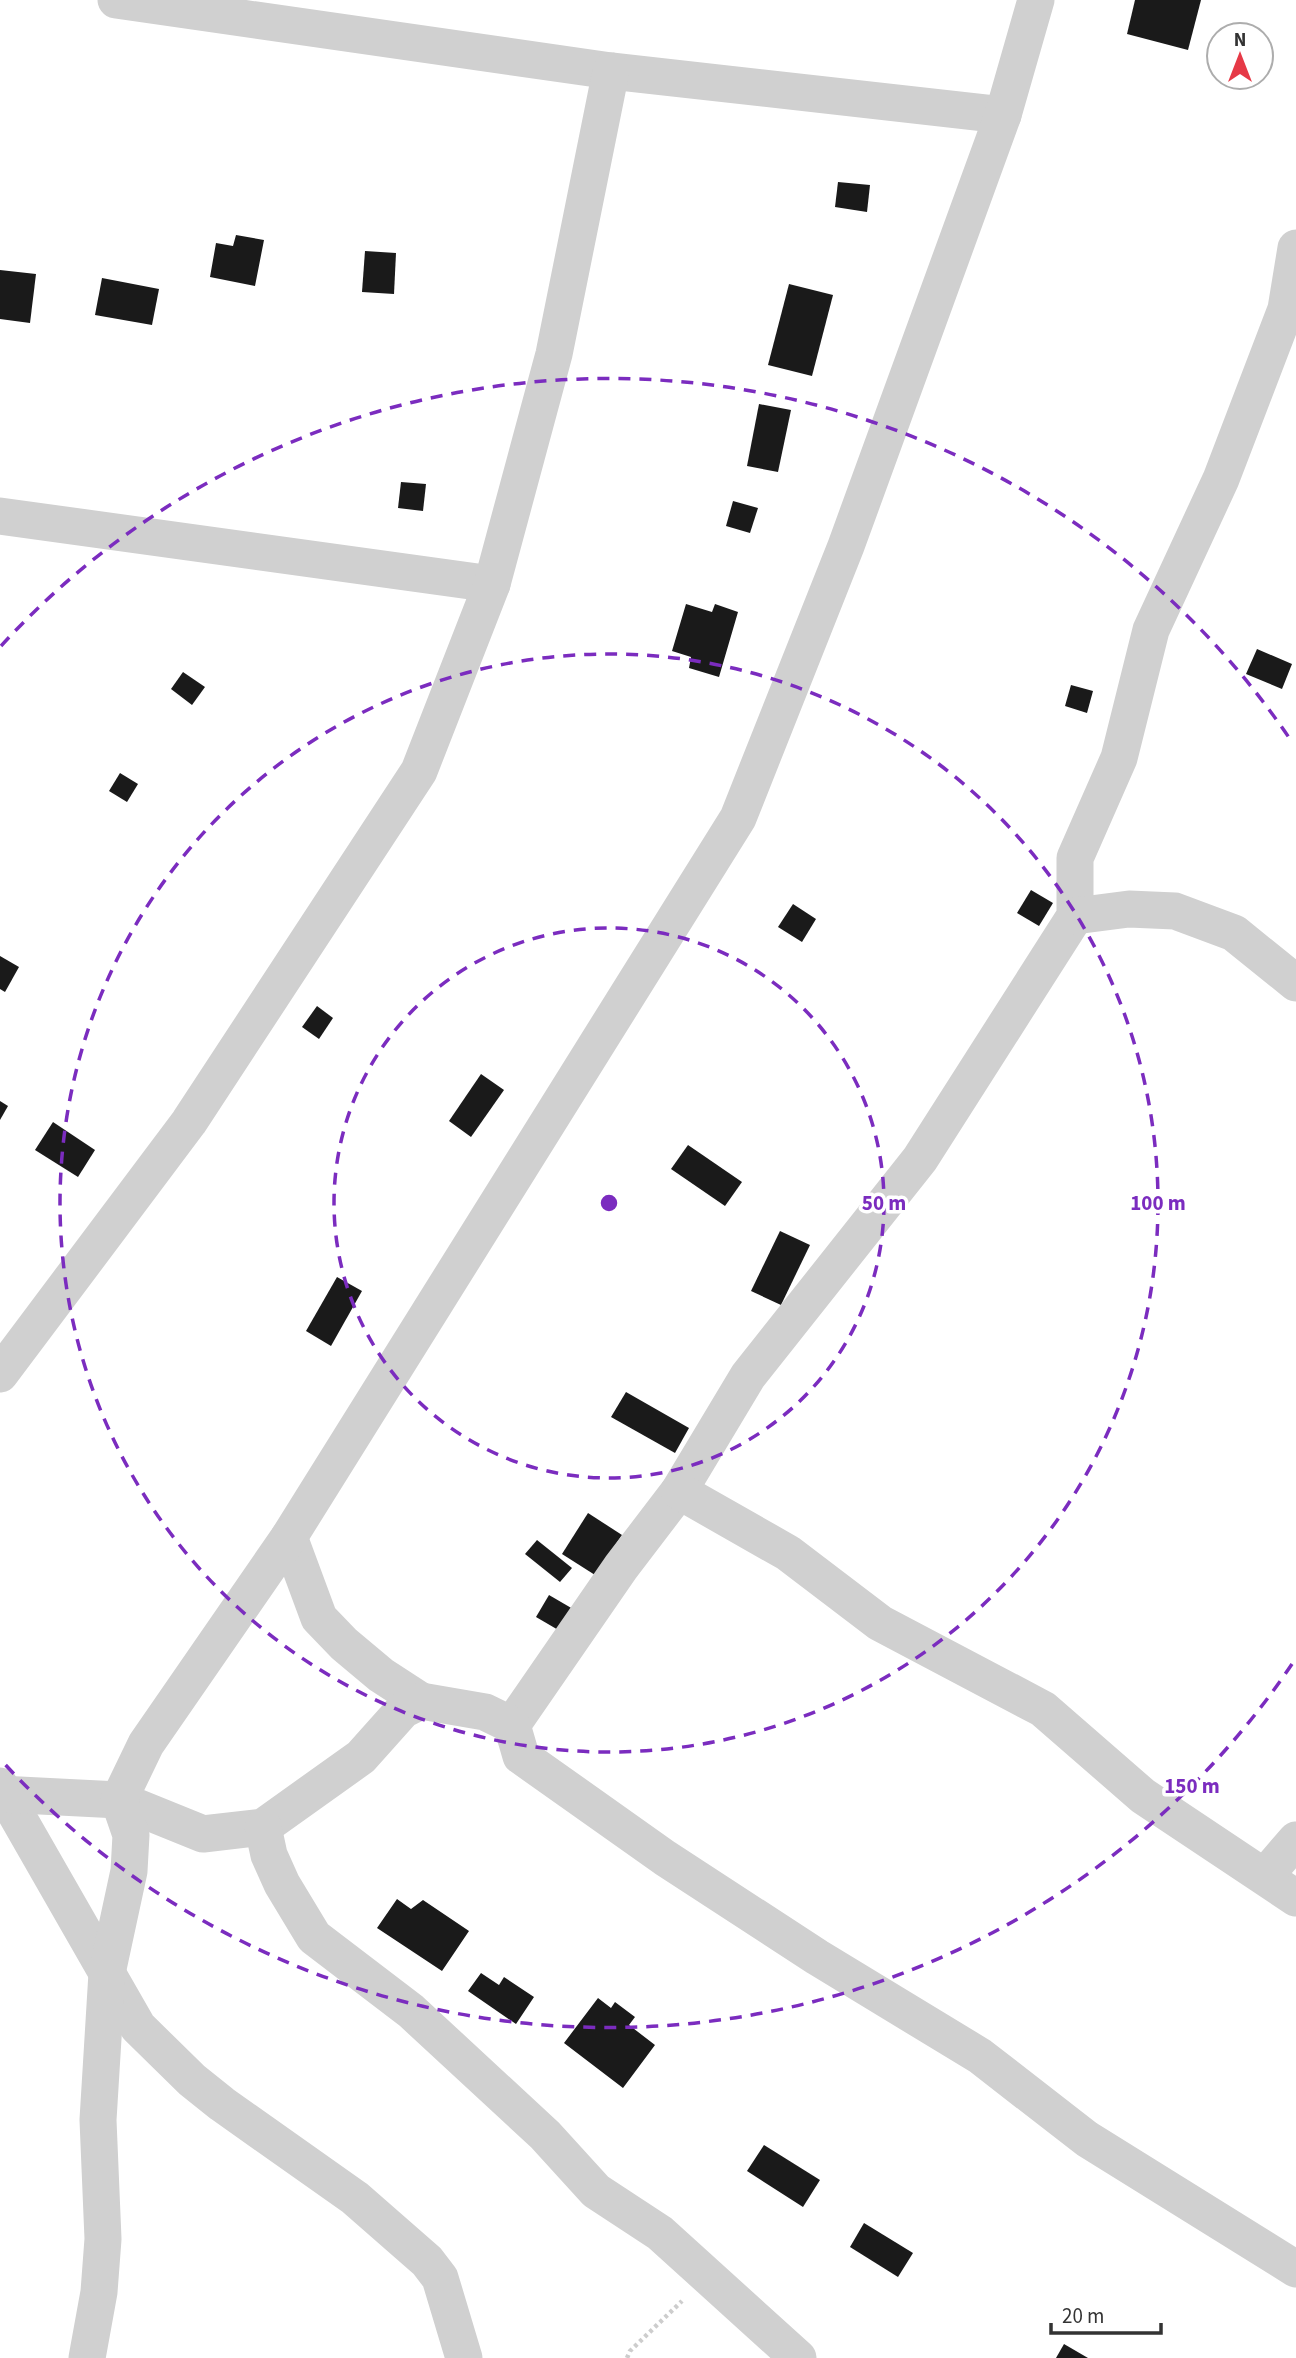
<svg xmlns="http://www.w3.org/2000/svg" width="1296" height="2358" font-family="'Source Sans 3',sans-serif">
<rect width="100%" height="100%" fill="#fff"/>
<g fill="#1a1a1a">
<polygon points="1135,0 1201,0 1188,50 1127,34"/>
<polygon points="838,182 870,185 867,212 835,207"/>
<polygon points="236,235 264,240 255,286 210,277 216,243 233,246"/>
<polygon points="365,251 396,253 394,294 362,292"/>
<polygon points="0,270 36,274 30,323 0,319"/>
<polygon points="102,278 159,289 152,325 95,315"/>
<polygon points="789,284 833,295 812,376 768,365"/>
<polygon points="759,404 791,410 778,472 747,466"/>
<polygon points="401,482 426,484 423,511 398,508"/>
<polygon points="733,501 758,508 750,533 726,526"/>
<polygon points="686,604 712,612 715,604 738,612 719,677 689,668 691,657 672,651"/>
<polygon points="1257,649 1292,664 1282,689 1246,674"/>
<polygon points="183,672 205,687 192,705 171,689"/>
<polygon points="1071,685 1093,691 1087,713 1065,706"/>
<polygon points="120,773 138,784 127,802 109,791"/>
<polygon points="1031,890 1053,903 1039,926 1017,913"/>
<polygon points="793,904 816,919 802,942 778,927"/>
<polygon points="0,956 19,967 5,992 0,989"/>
<polygon points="317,1006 333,1018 319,1039 302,1027"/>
<polygon points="481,1074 504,1090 471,1137 449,1121"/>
<polygon points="0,1101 8,1106 0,1120"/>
<polygon points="53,1122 95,1150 78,1177 35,1150"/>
<polygon points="688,1145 742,1182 725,1206 671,1169"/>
<polygon points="780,1231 810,1245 781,1305 751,1291"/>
<polygon points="337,1277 362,1291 331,1346 306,1331"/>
<polygon points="626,1392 689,1428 675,1453 611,1417"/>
<polygon points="588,1513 622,1535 595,1575 562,1554"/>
<polygon points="537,1540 572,1568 560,1582 525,1554"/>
<polygon points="549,1595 573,1609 560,1631 536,1617"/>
<polygon points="397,1899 411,1909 423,1900 469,1931 442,1971 377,1928"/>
<polygon points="481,1973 499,1985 504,1977 534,1997 516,2024 468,1991"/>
<polygon points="598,1998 611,2008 615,2002 635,2017 629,2025 655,2045 623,2088 564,2043"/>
<polygon points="764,2145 820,2180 803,2207 747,2171"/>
<polygon points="864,2223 913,2253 898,2277 850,2247"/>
<polygon points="1064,2344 1088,2358 1056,2358"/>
</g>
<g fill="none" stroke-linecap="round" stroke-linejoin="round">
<polyline stroke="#cdcdcd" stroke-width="4.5" stroke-dasharray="3.5 3.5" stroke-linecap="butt" points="627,2358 630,2351 682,2301"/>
<g stroke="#d0d0d0" stroke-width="37">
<polyline points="116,0 611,71 1003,115"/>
<polyline points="1296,248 1286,309 1221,479 1151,630 1119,758 1075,858 1075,916 920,1159 748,1376 679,1491 621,1567 512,1725 521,1756 665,1858 817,1957 980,2056 1087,2139 1296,2269"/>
<polyline points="0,516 492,584"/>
<polyline points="1075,916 1129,909 1175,911 1234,933 1296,983"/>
<polyline points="0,1374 189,1122 419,771 492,584 554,354 611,71"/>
<polyline points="679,1491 788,1553 880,1623 1043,1709 1143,1796 1296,1898"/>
<polyline points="289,1537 319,1618 344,1644 381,1675 421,1701"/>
<polyline points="0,1786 138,2027 192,2080 222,2104 355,2198 427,2261 440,2278 464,2358"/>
<polyline points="0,1794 119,1800 203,1834 263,1827 361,1757 403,1710 421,1701 485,1712 512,1725"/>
<polyline points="263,1827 269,1855 282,1884 314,1937 411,2011 545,2135 596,2191 660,2233 798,2358"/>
<polyline points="1265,1876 1296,1840"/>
<polyline points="87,2358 99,2292 103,2239 98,2120 107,1973 129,1871 131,1835 119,1800 146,1744 289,1537 738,818 846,546 1003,115 1036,0"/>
</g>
</g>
<g fill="none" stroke="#7b2cbf" stroke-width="3.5" stroke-dasharray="12 9">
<circle cx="609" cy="1203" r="275"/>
<circle cx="609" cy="1203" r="549"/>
<path d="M1292 1664A824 824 0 0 1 1 1760M1 646A824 824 0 0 1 1292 742"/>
</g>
<circle cx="609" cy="1203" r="10" fill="#7b2cbf" stroke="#fff" stroke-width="3.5"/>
<g font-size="21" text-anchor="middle" font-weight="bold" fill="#7b2cbf" stroke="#fff" stroke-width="7" stroke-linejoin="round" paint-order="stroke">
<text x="884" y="1210">50 m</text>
<text x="1158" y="1210">100 m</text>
<text x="1192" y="1793">150 m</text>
</g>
<g transform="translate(1240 56)"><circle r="33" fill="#ffffff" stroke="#adadad" stroke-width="2"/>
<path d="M0-5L12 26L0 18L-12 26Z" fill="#e63946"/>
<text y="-10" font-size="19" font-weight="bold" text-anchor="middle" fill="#333333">N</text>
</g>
<path d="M1051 2323v10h110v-10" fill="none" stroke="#333333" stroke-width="3.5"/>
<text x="1062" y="2323" font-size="21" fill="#333333" stroke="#ffffff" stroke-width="5" paint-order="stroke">20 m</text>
</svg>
